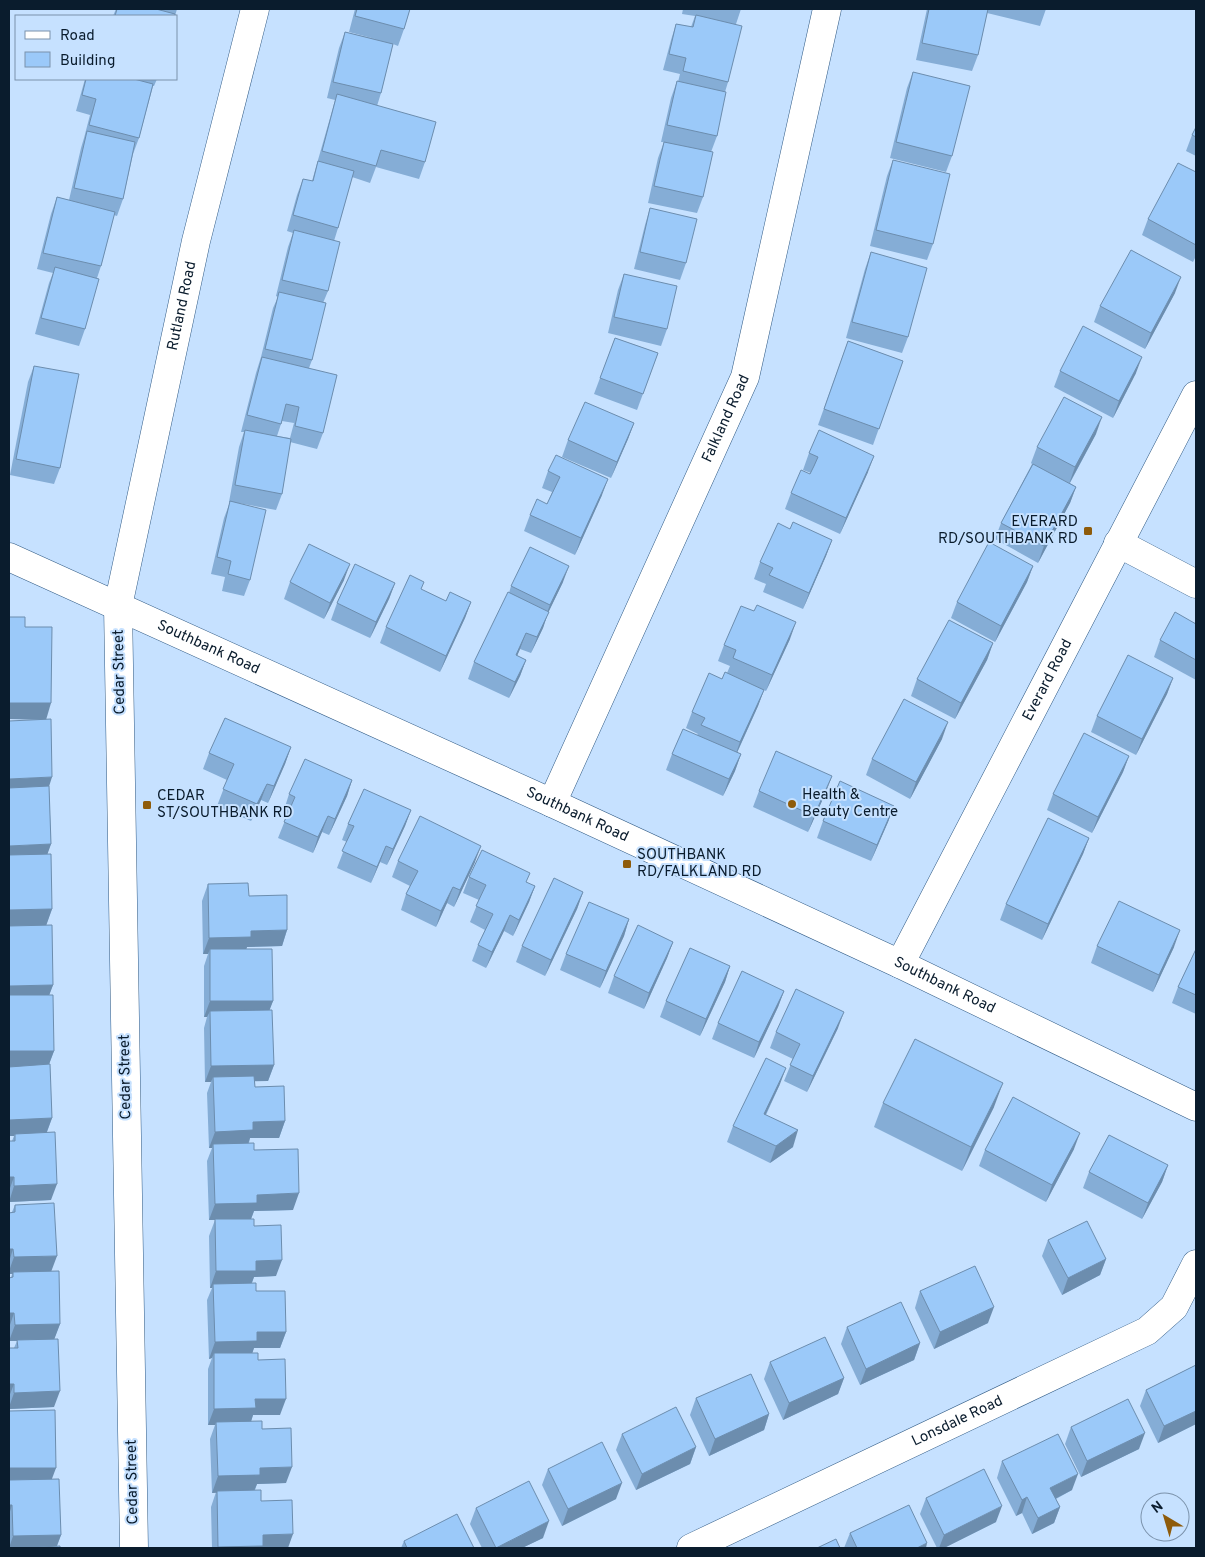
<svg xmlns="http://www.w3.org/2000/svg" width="1205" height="1557" font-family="Overpass,sans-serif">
<rect width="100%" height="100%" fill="#c6e1ff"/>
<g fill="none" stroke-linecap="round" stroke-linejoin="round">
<defs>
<g id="minor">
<polyline points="1118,543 1196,584"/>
<path id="s1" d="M 552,803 L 745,377 L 827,9"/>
<path id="s2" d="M 900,964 L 1196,395"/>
<path id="s3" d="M 134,1548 L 118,606 L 196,241 L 255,9"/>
<path id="s4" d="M 691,1548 L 1147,1331 L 1174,1307 L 1196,1264"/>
</g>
<g id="tertiary">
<path id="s5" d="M 9,557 L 552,803 L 900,964 L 1196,1107"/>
</g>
</defs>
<use href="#minor" stroke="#315b85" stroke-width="29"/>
<use href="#tertiary" stroke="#315b85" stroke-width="29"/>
<use href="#minor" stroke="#fff" stroke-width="28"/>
<use href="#tertiary" stroke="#fff" stroke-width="28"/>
</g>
<g fill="#85add6" fill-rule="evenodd">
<polygon points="116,9 177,9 175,16 113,16"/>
<path d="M 355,9 L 410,9 L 404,29 L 398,46 L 393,44 L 381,93 L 377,106 L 425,162 L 419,179 L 376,167 L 370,183 L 352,177 L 338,228 L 334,241 L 328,291 L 323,303 L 312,360 L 309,368 L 323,433 L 317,449 L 290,442 L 282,494 L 276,510 L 238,503 L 250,580 L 244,596 L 222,591 L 225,577 L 211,574 L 224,518 L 230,502 L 229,502 L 239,447 L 244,432 L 241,432 L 256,373 L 261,357 L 273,308 L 278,297 L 276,296 L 288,247 L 293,233 L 287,231 L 297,195 L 303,179 L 312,181 L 332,111 L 335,100 L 327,98 L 339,48 L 345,32 L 379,40 L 349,32 ZM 282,421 L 294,423 L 290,438 L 277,436 Z"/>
<polygon points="683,9 748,9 748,10 741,9 736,24 728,82 725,92 717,136 711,152 703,197 697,213 648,203 658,158 664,142 661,142 671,98 677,81 678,82 680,74 663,70 671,40 676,24 691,27 695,16 682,14"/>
<polygon points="927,9 1046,9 1040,26 987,13 978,55 972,71 916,60"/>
<polygon points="913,72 952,156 946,172 890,158 907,88"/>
<polygon points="85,79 157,79 154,86 153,86 139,138 133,154 123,199 117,216 114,215 101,266 97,278 85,329 79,346 35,334 49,283 53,273 37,269 51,214 57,197 69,200 81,148 84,138 90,115 76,111"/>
<polygon points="1196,127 1196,156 1186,151 1192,135"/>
<polygon points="893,160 933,244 927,260 870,246 887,176"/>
<polygon points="1196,172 1196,256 1193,262 1142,235 1148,219"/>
<polygon points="650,208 686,263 680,280 634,269 645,225"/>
<polygon points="871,252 908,337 902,353 846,338 865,269"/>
<polygon points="624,274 667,329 661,346 608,333 618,290"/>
<polygon points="1175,293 1145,349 1094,322 1100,306"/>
<polygon points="615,338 658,353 637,410 594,394"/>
<polygon points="848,341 903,361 873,445 818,425"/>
<polygon points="34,366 60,468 54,484 10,475 28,382"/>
<polygon points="1060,371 1136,373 1113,418 1054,387"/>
<polygon points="634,423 628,439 611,478 562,457 568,440"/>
<polygon points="1096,434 1070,483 1076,487 1070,503 1038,563 995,539 1001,523 1032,464 1031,463 1037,447"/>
<polygon points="809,453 868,472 840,534 785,509 791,493 811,473 803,470"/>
<polygon points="548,471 602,495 575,555 524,531 530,515 547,504 552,492 542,488"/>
<polygon points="790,529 832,540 826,556 803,609 763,592 766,584 754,579 760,562"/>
<polygon points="1033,566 1027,582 995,642 951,618 957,602"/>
<polygon points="344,580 324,619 284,599 290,582"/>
<polygon points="563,582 548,613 543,628 531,653 520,649 517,656 526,660 520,676 509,698 468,679 474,662 509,593 511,586"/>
<polygon points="395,583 389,599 370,638 331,620 337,603"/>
<polygon points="421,590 446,601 471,602 465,618 440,672 380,643 386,627"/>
<polygon points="1196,624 1196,680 1154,657 1160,640"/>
<polygon points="790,639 766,691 764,690 758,706 737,753 741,754 735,771 723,796 666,770 672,754 697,735 698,734 686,728 692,712 727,673 730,666 718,661 724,645"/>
<polygon points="993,643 987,660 955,719 911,696 917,679"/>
<polygon points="1173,678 1167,694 1136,755 1091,732 1097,716"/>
<polygon points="942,739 910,799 866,775 872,759"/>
<polygon points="291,747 285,764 268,803 261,800 251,821 217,806 227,780 203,769 209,753"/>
<polygon points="1129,756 1123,772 1092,833 1047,810 1053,794"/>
<polygon points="352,780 347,796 329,835 322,832 313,853 278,838 288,813 284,810 289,794"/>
<polygon points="49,786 51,844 47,854 52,909 46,925 53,985 49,995 54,1051 49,1064 52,1118 47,1132 51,1200 9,1202 9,1141 12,1141 14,1136"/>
<polygon points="759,791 826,792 808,832 753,807"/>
<polygon points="894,806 888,822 871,861 817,838 823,821"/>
<polygon points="411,810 405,826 387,865 380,862 371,883 337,868 347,842 342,840 348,824"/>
<polygon points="1089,838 1083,854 1042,940 1000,920 1006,904"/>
<polygon points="398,861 475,862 454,907 447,903 436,927 401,910 406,894 410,886 392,877"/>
<polygon points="469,877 527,883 535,886 529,902 513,936 504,931 486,968 472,961 478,945 485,930 470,922 479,900 463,893"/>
<polygon points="208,884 249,896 287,930 282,946 247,947 246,949 273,1001 269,1010 274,1065 268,1081 255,1081 255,1087 285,1121 279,1138 250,1138 249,1143 254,1150 293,1210 254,1211 251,1219 276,1276 254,1277 252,1283 256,1291 286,1332 280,1348 254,1348 252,1353 258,1360 280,1415 253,1415 251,1421 262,1429 286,1483 257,1484 255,1490 261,1501 288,1548 212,1548 211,1507 216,1492 212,1493 210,1439 215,1425 208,1425 208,1369 212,1358 209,1359 207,1300 212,1288 210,1288 209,1236 215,1220 209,1220 207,1161 212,1148 209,1148 207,1093 211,1082 205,1082 204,1028 207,1017 204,1017 204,966 208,954 203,954 202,901"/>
<polygon points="583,892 577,909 545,976 516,962 522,946"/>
<polygon points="629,919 624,936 600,988 560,970 566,954"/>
<polygon points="673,942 667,958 644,1009 608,993 614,976"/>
<polygon points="1097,946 1174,947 1153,992 1091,963"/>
<polygon points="1196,949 1196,1014 1172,1003 1178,987"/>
<polygon points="730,966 725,982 700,1036 660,1017 666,1001"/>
<polygon points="784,991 778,1007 754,1058 712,1039 718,1023"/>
<polygon points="838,1028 807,1092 784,1081 793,1059 770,1048 776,1032"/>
<polygon points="780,1084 766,1115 793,1147 770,1163 727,1142 733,1126"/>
<polygon points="883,1103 994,1107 962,1171 874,1127"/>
<polygon points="1074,1149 1046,1202 979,1166 985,1150"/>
<polygon points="1168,1165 1162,1182 1142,1219 1083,1188 1089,1172"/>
<polygon points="15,1205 51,1271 60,1324 54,1339 54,1407 9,1409 9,1348 14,1348 17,1341 9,1341 9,1278 11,1278 12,1274 9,1274 9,1213 12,1212"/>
<polygon points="1048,1240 1106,1259 1100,1275 1062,1295 1042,1256"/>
<polygon points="920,1291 988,1323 934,1349 915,1308"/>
<polygon points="847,1327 920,1343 914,1360 860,1385 841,1344"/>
<polygon points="770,1362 844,1378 838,1394 783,1420 764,1379"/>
<polygon points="1196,1365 1196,1424 1158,1443 1140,1406 1146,1390"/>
<polygon points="696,1398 769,1414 764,1430 709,1456 690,1415"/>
<polygon points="9,1411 52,1479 61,1535 57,1546 60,1548 9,1548"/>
<polygon points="1071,1427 1139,1449 1081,1477 1065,1444"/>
<polygon points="622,1434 696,1447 690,1464 636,1490 616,1450"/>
<polygon points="1002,1461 1072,1490 1056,1499 1060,1507 1054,1523 1032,1534 1022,1513 1016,1516 997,1478"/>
<polygon points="548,1469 616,1499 562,1526 542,1485"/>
<polygon points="926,1498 996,1522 944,1548 937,1548 920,1514"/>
<polygon points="476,1508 543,1538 522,1548 482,1548 470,1524"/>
<polygon points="850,1533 926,1548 844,1548"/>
<polygon points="404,1541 474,1548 401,1548"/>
</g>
<g fill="#6c8dae">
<polygon points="1181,277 1175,293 1145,349 1151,333"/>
<polygon points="1142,357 1136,373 1113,418 1119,401"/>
<polygon points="1102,417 1096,434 1069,484 1075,467"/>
<polygon points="634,423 628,439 611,478 617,462"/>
<polygon points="874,456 868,472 840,534 846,518"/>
<polygon points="608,479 602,495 575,555 581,538"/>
<polygon points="1076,487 1070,503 1038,563 1044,546"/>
<polygon points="832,540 826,556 803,609 809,593"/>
<polygon points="350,564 344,580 324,619 330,603"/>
<polygon points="569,566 563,582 548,613 543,628 531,653 550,605"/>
<polygon points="1033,566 1027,582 995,642 1001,626"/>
<polygon points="395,583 389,599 370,638 376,622"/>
<polygon points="471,602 465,618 440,672 446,656"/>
<polygon points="796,622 790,639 766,691 772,675"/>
<polygon points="526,633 520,649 510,672 516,655"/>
<polygon points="993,643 987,660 955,719 961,703"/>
<polygon points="526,660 520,676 509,698 515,682"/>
<polygon points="1173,678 1167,694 1136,755 1142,739"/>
<polygon points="764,690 758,706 734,759 740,742"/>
<polygon points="9,703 51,703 46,720 9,719"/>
<polygon points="948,722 942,739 910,799 916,782"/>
<polygon points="291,747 285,764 268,803 274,786"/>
<polygon points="741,754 735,771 723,796 729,779"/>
<polygon points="1129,756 1123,772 1092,833 1098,817"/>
<polygon points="832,776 826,792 808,832 814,816"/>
<polygon points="52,777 47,793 9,795 9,779"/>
<polygon points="352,780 347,796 329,835 335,819"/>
<polygon points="267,784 261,800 251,821 257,804"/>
<polygon points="894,806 888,822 871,861 877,845"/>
<polygon points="411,810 405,826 387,865 393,849"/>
<polygon points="328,816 322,832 313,853 318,837"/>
<polygon points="1089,838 1083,854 1042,940 1048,924"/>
<polygon points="51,844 45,861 9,862 9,846"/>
<polygon points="386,846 380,862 371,883 377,867"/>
<polygon points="481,846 475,862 454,907 460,890"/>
<polygon points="535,886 529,902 513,936 519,920"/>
<polygon points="453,887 447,903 436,927 441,911"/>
<polygon points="583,892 577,909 545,976 551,960"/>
<polygon points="52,909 46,926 9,926 9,910"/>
<polygon points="510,915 504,931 486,968 492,952"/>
<polygon points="629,919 624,936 600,988 606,971"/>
<polygon points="287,930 282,946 247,947 245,953 210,949 208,954 203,954 209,938 251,931"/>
<polygon points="1180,930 1174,947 1153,992 1159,975"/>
<polygon points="673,942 667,958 644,1009 649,993"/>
<polygon points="730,966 725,982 700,1036 706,1019"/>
<polygon points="53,985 47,1001 9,1002 9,986"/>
<polygon points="784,991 778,1007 754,1058 759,1042"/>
<polygon points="210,1001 273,1001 267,1017 210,1011 207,1017 204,1017"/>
<polygon points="844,1012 838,1028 807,1092 813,1076"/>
<polygon points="9,1051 54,1051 48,1067 9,1067"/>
<polygon points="274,1065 268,1081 213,1082 213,1077 211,1082 205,1082 211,1066"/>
<polygon points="786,1068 780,1084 758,1130 764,1114"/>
<polygon points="1003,1083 994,1107 962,1171 971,1147"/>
<polygon points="52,1118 46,1134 15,1134 14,1136 9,1136 9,1120"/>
<polygon points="285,1121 279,1138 250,1138 247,1147 213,1144 212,1148 209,1148 215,1132 253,1122"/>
<polygon points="798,1130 793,1147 770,1163 776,1146"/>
<polygon points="1080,1133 1074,1149 1046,1202 1052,1185"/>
<polygon points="1168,1165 1162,1182 1142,1219 1148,1203"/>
<polygon points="9,1177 14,1177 9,1191"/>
<polygon points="57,1184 51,1200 9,1202 14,1186"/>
<polygon points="299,1193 293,1210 254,1211 251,1219 209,1220 215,1204 257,1195"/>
<polygon points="9,1249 13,1249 9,1262"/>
<polygon points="57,1256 51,1272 9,1274 9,1271 14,1257"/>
<polygon points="1106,1259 1100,1275 1062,1295 1068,1278"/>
<polygon points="282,1260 276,1276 254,1277 250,1287 213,1284 212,1288 210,1288 216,1271 256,1261"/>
<polygon points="994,1307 988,1323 934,1349 940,1332"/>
<polygon points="9,1313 14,1313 9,1328"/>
<polygon points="60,1324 54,1340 9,1341 15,1325"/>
<polygon points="257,1332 286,1332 280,1348 254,1348 251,1357 214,1353 212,1358 209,1359 215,1342"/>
<polygon points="920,1343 914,1360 860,1385 866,1369"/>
<polygon points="844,1378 838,1394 783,1420 789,1403"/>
<polygon points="9,1384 14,1384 9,1397"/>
<polygon points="60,1391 54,1407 9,1409 9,1407 14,1393"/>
<polygon points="255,1399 286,1399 280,1415 253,1415 250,1425 216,1422 215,1425 208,1425 214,1409"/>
<polygon points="1196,1411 1196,1424 1158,1443 1164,1426"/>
<polygon points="769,1414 764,1430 709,1456 715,1439"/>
<polygon points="1145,1433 1139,1449 1081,1477 1087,1461"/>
<polygon points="696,1447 690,1464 636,1490 642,1474"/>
<polygon points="292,1467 286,1483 257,1484 254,1491 212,1493 218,1476 260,1468"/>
<polygon points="9,1468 56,1468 50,1484 9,1485"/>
<polygon points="1078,1474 1072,1490 1045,1504 1050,1488"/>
<polygon points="622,1483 616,1499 562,1526 568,1509"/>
<polygon points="1027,1497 1022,1513 1016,1516 1022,1500"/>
<polygon points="9,1505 12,1505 9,1515"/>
<polygon points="1002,1506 996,1522 944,1548 939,1548 944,1535"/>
<polygon points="1060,1507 1054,1523 1032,1534 1038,1518"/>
<polygon points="549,1521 543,1538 522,1548 496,1548"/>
<polygon points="293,1534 288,1548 217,1548 218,1547 263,1535"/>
<polygon points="61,1535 56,1548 9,1548 13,1536"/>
<polygon points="927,1543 926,1548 917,1548"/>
</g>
<g fill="#9bc9f9" stroke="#6c8dae">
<polygon points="117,9 156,9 175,14 175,16 115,16"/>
<polygon points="357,9 410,9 404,29 355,16"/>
<polygon points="929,9 988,9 978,55 922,43"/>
<polygon points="696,15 742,26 728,82 683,71 686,58 669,54 676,24 693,27"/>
<polygon points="345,32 393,44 381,93 333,82"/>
<polygon points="913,72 970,86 952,156 896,142"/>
<polygon points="86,79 134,79 153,84 139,138 89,125 96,99 82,95"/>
<polygon points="677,81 726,92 717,136 667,125"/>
<polygon points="337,94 436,122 425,162 381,150 376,166 322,151"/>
<polygon points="1196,127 1196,137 1192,135"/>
<polygon points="87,131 135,142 123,199 74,188"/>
<polygon points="664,142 713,152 703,197 654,186"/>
<polygon points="893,160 950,174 933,244 876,230"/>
<polygon points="318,161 354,171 338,228 293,215 303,179 313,181"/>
<polygon points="1178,163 1196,172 1196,245 1148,219"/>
<polygon points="57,197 115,212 101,266 43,253"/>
<polygon points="650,208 697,219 686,263 640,252"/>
<polygon points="294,230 340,242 328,291 282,280"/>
<polygon points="1131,250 1181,277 1151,333 1100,306"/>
<polygon points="871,252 927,268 908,337 852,322"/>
<polygon points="55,267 99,279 85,329 41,318"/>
<polygon points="624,274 677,286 667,329 614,317"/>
<polygon points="279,292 326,303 312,360 265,349"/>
<polygon points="1083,326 1142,357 1119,401 1060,371"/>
<polygon points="615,338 658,353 643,394 600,378"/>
<polygon points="848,341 903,361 879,429 824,409"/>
<polygon points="262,357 337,375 323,433 295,426 299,407 286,404 281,424 247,415"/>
<polygon points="34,366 79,374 60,468 16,459"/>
<polygon points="1064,397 1102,417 1075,467 1037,447"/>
<polygon points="585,402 634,423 617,462 568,440"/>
<polygon points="245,430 291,439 282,494 235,485"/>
<polygon points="819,430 874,456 846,518 791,493 801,470 810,474 814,466 818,457 809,453"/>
<polygon points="556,455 608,479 581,538 530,515 537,499 547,504 560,477 548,471"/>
<polygon points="1033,464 1076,487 1044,546 1001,523"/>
<polygon points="230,501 266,510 250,580 228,574 231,561 217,557"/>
<polygon points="793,522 832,540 809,593 769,575 773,568 760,562 778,523 790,529"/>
<polygon points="989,542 1033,566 1001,626 957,602"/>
<polygon points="309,544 350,564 330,603 290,582"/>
<polygon points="530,547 569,566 550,605 511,586"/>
<polygon points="355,564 395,583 376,622 337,603"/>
<polygon points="410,575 424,582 421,589 446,601 450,592 471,602 446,656 386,627"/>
<polygon points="508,592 549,612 537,637 526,633 516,655 526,660 515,682 474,662"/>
<polygon points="757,605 796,622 772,675 733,658 736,650 724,645 741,606 754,611"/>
<polygon points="1175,612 1196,624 1196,660 1160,640"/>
<polygon points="9,617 25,617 25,627 52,627 51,703 9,703"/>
<polygon points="949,620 993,643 961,703 917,679"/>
<polygon points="1128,655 1173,678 1142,739 1097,716"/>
<polygon points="725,672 764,690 740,742 701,725 705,718 692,712 709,673 722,679"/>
<polygon points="904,699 948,722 916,782 872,759"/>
<polygon points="225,718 291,747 274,786 267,784 257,804 223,789 234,764 209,753"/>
<polygon points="51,719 52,777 9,779 9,721"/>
<polygon points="683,729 741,754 729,779 672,754"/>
<polygon points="1084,733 1129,756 1098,817 1053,794"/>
<polygon points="776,751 832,776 814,816 759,791"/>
<polygon points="305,759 352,780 335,819 328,816 318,837 284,822 295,797 289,794"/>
<polygon points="840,781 894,806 877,845 823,821"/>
<polygon points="49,786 51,844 9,846 9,788"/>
<polygon points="364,789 411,810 393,849 386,846 377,867 342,851 354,826 348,824"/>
<polygon points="420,816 481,846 460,890 453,887 441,911 406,894 418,871 398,861"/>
<polygon points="1048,818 1089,838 1048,924 1006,904"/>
<polygon points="482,850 530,873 526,882 535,886 519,920 510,915 492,952 478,945 493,914 476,906 486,885 469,877"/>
<polygon points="51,854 52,909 9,910 9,855"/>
<polygon points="554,878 583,892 551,960 522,946"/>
<polygon points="248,883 249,896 287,895 287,930 251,931 251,937 209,938 208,884"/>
<polygon points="1119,901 1180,930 1159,975 1097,946"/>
<polygon points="589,902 629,919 606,971 566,954"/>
<polygon points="52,925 53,985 9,986 9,926"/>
<polygon points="638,925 673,942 649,993 614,976"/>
<polygon points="690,948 730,966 706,1019 666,1001"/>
<polygon points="210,949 272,949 273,1001 210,1001"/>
<polygon points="1196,949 1196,995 1178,987"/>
<polygon points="742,971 784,991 759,1042 718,1023"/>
<polygon points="796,989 844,1012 813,1076 790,1065 800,1044 776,1032"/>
<polygon points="9,995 53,995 54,1051 9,1051"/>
<polygon points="272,1010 274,1065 211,1066 210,1011"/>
<polygon points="915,1039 1003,1083 971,1147 883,1103"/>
<polygon points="766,1058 786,1068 764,1114 798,1130 776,1146 733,1126"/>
<polygon points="50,1064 52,1118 9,1120 9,1067"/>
<polygon points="254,1076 255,1087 284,1086 285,1121 253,1122 253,1130 215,1132 213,1077"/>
<polygon points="1013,1097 1080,1133 1052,1185 985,1150"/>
<polygon points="55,1132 57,1184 14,1186 14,1177 9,1177 9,1141 15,1141 15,1134"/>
<polygon points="1109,1135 1168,1165 1148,1203 1089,1172"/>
<polygon points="254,1143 254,1150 298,1149 299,1193 257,1195 257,1203 215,1204 213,1144"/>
<polygon points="54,1203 57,1256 14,1257 13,1249 9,1249 9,1213 15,1212 15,1205"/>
<polygon points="215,1219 254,1219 254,1226 281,1225 282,1260 256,1261 256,1271 216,1271"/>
<polygon points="1087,1221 1106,1259 1068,1278 1048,1240"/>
<polygon points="975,1266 994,1307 940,1332 920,1291"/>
<polygon points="59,1271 60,1324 15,1325 14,1313 9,1313 9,1278 13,1277 13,1272"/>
<polygon points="256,1283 256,1291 285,1291 286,1332 257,1332 257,1341 215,1342 213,1284"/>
<polygon points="901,1302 920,1343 866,1369 847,1327"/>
<polygon points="825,1337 844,1378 789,1403 770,1362"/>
<polygon points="58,1339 60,1391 14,1393 14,1384 9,1384 9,1348 18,1348 17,1340"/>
<polygon points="214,1353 258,1353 258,1360 285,1359 286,1399 255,1399 256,1408 214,1409"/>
<polygon points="1196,1365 1196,1411 1164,1426 1146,1390"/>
<polygon points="751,1374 769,1414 715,1439 696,1398"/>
<polygon points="1128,1399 1145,1433 1087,1461 1071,1427"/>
<polygon points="676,1407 696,1447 642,1474 622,1434"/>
<polygon points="55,1410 56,1468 9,1468 9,1411"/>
<polygon points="262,1421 262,1429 291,1428 292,1467 260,1468 260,1475 218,1476 216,1422"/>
<polygon points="1058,1434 1078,1474 1050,1488 1060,1507 1038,1518 1027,1497 1022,1500 1002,1461"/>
<polygon points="602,1442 622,1483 568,1509 548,1469"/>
<polygon points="984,1469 1002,1506 944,1535 926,1498"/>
<polygon points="59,1479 61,1535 13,1536 12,1505 9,1505 9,1480"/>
<polygon points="529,1481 549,1521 496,1548 476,1508"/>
<polygon points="261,1490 261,1501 292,1500 293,1534 263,1535 263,1546 218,1547 217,1491"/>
<polygon points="909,1505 927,1543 917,1548 857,1548 850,1533"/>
<polygon points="457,1514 474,1548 407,1548 404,1541"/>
<polygon points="836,1539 840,1548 817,1548"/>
<polygon points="60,1546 60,1548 16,1548"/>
</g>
<g fill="#8e5b0a" stroke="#c6e1ff" stroke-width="2">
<rect x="1083" y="526" width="10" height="10" rx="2.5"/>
<circle cx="792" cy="804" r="5"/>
<rect x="142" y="800" width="10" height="10" rx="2.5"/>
<rect x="622" y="859" width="10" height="10" rx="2.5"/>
</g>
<g text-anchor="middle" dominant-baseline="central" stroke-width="4" stroke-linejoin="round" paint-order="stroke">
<g font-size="15" fill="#0a1c2d" stroke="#c6e1ff">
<text stroke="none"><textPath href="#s3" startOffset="1249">Rutland Road</textPath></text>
<text stroke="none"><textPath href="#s1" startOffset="422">Falkland Road</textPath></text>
<text stroke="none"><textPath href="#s5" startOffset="219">Southbank Road</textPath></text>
<text transform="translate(120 672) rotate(-91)">Cedar Street</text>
<text stroke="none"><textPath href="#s2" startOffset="320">Everard Road</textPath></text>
<text stroke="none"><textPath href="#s5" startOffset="624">Southbank Road</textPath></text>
<text stroke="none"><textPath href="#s5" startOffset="1029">Southbank Road</textPath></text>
<text transform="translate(126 1077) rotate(-91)">Cedar Street</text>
<text stroke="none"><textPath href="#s4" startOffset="295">Lonsdale Road</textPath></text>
<text transform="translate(133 1482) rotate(-91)">Cedar Street</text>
</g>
<g font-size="15" fill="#0a1c2d" stroke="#c6e1ff" text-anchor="start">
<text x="1078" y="522" text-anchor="end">EVERARD<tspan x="1078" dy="17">RD/SOUTHBANK RD</tspan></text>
<text x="802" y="795">Health &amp;<tspan x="802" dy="17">Beauty Centre</tspan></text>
<text x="157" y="796">CEDAR<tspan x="157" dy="17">ST/SOUTHBANK RD</tspan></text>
<text x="637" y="855">SOUTHBANK<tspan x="637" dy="17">RD/FALKLAND RD</tspan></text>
</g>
</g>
<rect width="1205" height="1557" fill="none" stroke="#0a1c2d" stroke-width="20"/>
<rect x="15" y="15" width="162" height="65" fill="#c6e1ff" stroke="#7b92ab"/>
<rect x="25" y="31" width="25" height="8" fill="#ffffff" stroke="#7b92ab"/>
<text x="60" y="40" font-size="15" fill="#0a1c2d">Road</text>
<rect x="25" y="52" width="25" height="15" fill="#9bc9f9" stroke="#7b92ab"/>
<text x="60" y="65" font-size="15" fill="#0a1c2d">Building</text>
<g transform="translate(1165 1517) rotate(322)"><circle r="24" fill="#c6e1ff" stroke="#7b92ab"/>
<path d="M0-4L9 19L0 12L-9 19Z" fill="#8e5b0a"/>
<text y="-8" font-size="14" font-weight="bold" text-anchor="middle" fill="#0a1c2d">N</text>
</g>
</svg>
